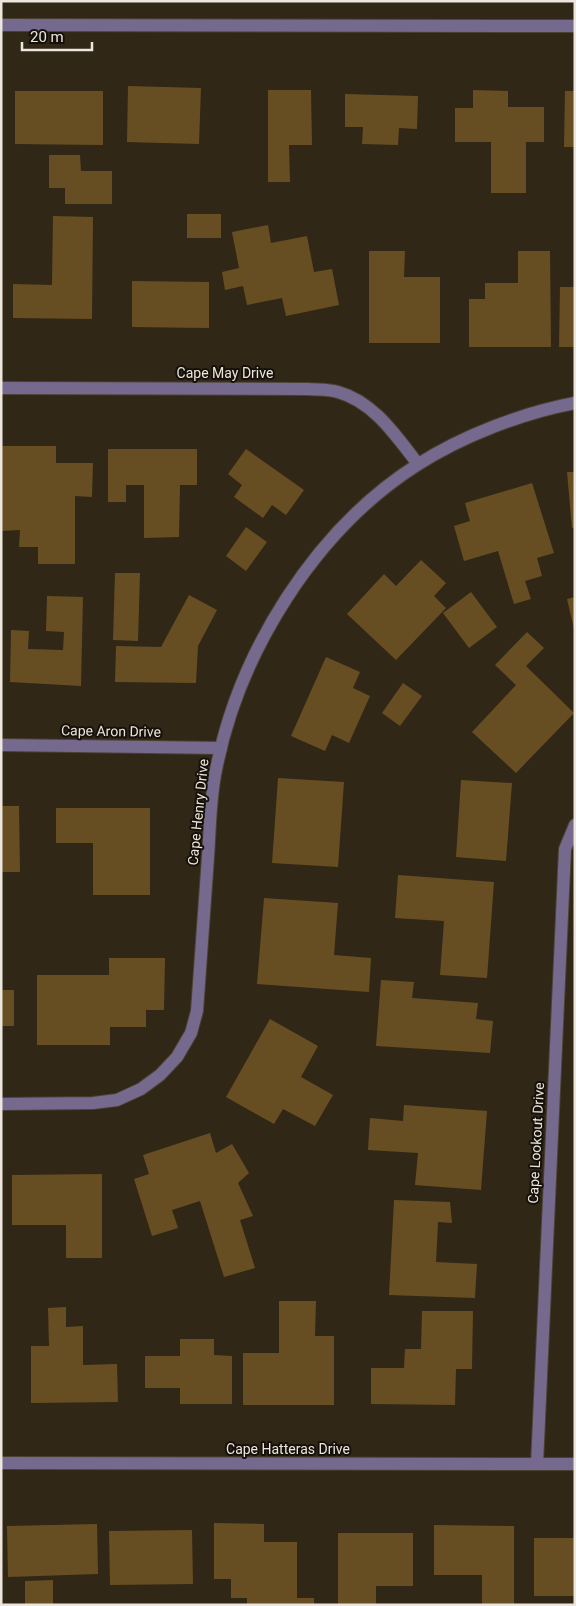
<svg xmlns="http://www.w3.org/2000/svg" width="576" height="1606" font-family="Roboto,sans-serif">
<rect width="100%" height="100%" fill="#312717"/>
<g fill="#674e22">
<polygon points="128,86 201,88 199,144 127,142"/>
<polygon points="268,90 311,90 312,145 289,145 290,182 268,182"/>
<polygon points="473,90 508,91 508,107 544,107 544,142 526,142 526,193 491,193 491,142 455,142 455,108 473,108"/>
<polygon points="15,91 103,91 103,145 15,144"/>
<polygon points="565,91 575,91 575,147 564,147"/>
<polygon points="345,94 418,96 417,129 399,128 398,145 362,144 363,127 345,127"/>
<polygon points="49,155 80,155 81,171 112,171 112,204 65,204 65,188 49,188"/>
<rect x="187" y="214" width="34" height="24"/>
<polygon points="53,216 93,217 92,319 13,318 13,284 52,285"/>
<polygon points="268,225 271,243 307,236 314,272 332,269 339,305 286,316 282,298 247,305 243,286 225,290 222,272 239,268 232,232"/>
<polygon points="369,251 405,251 404,277 440,277 440,343 369,343"/>
<polygon points="518,251 550,251 551,347 469,347 469,299 485,299 485,283 518,283"/>
<polygon points="132,281 209,282 209,328 132,327"/>
<polygon points="560,287 575,287 575,347 559,347"/>
<polygon points="1,446 56,446 56,463 93,463 92,497 75,496 75,564 38,564 38,547 19,547 20,530 1,531"/>
<polygon points="108,449 197,449 197,485 180,485 179,537 144,538 144,485 126,485 126,502 108,502"/>
<polygon points="246,449 304,490 286,515 272,505 263,518 234,497 242,485 228,474"/>
<polygon points="567,472 575,472 575,527 572,528"/>
<polygon points="532,483 554,553 537,558 542,576 525,581 531,599 514,604 498,551 464,561 454,526 470,521 465,503"/>
<polygon points="246,527 267,542 246,571 226,556"/>
<polygon points="421,560 446,583 434,596 446,608 396,660 347,614 384,574 396,586"/>
<polygon points="115,573 140,573 138,641 113,640"/>
<polygon points="471,592 497,627 469,648 443,613"/>
<polygon points="189,595 217,610 198,646 196,683 115,682 116,646 161,647"/>
<polygon points="47,596 83,597 81,686 10,682 11,630 29,631 28,649 63,650 64,632 46,631"/>
<polygon points="575,597 575,629 574,629 567,599"/>
<polygon points="527,632 544,648 526,666 574,713 516,773 472,732 516,685 495,665"/>
<polygon points="326,657 360,672 353,688 370,696 349,743 332,735 325,751 291,736"/>
<polygon points="403,683 422,696 400,726 382,713"/>
<polygon points="278,778 344,782 338,867 272,863"/>
<polygon points="461,780 512,783 506,861 456,857"/>
<polygon points="1,806 19,806 20,872 1,872"/>
<polygon points="56,808 150,808 150,895 93,895 93,843 56,843"/>
<polygon points="398,875 494,882 487,978 440,975 444,921 395,918"/>
<polygon points="264,898 338,903 334,955 371,958 369,992 257,984"/>
<polygon points="109,958 165,958 164,1010 146,1010 146,1027 110,1027 110,1045 37,1045 37,975 109,975"/>
<polygon points="381,980 414,982 412,998 478,1003 476,1019 493,1021 490,1053 376,1046"/>
<rect x="1" y="990" width="13" height="36"/>
<polygon points="270,1019 318,1046 301,1077 333,1095 315,1126 283,1109 274,1124 226,1097"/>
<polygon points="404,1105 487,1111 481,1190 415,1185 418,1153 368,1150 370,1118 403,1121"/>
<polygon points="210,1133 216,1153 232,1144 249,1173 238,1183 253,1216 240,1220 255,1268 224,1277 200,1201 172,1210 178,1228 152,1236 134,1179 149,1174 143,1155"/>
<polygon points="102,1174 102,1258 66,1258 66,1225 12,1225 12,1175"/>
<polygon points="394,1200 450,1202 452,1223 438,1222 436,1262 477,1264 475,1298 389,1295"/>
<polygon points="279,1301 316,1301 315,1336 334,1336 334,1405 243,1405 243,1353 279,1353"/>
<polygon points="66,1307 66,1327 83,1326 83,1365 117,1364 118,1402 31,1403 31,1346 49,1346 48,1308"/>
<polygon points="422,1311 473,1311 472,1369 456,1369 455,1405 371,1404 371,1368 404,1368 405,1349 421,1349"/>
<polygon points="180,1339 214,1339 214,1355 232,1356 232,1404 180,1404 180,1388 145,1388 145,1356 180,1356"/>
<polygon points="214,1523 264,1524 264,1542 297,1542 297,1598 314,1598 314,1605 247,1605 247,1598 231,1598 231,1579 214,1579"/>
<polygon points="97,1524 98,1574 8,1577 7,1526"/>
<polygon points="434,1525 514,1526 514,1605 482,1605 482,1575 434,1575"/>
<polygon points="192,1530 193,1584 110,1585 109,1531"/>
<polygon points="338,1533 413,1533 413,1586 376,1586 376,1605 338,1605"/>
<rect x="534" y="1538" width="41" height="58"/>
<polygon points="53,1580 53,1605 25,1605 25,1581"/>
</g>
<g fill="none" stroke-linecap="round" stroke-linejoin="round">
<defs>
<g id="minor">
<polyline points="1,25 575,26"/>
<path d="M 1,388 L 307,389 C 317,390 328,389 338,392 C 374,402 396,436 418,464"/>
<polyline points="1,745 221,748"/>
<path d="M 1,1104 L 93,1103 L 117,1100 L 141,1089 L 160,1075 L 177,1057 L 191,1033 L 197,1011 C 201,960 204,908 208,857 C 210,829 210,798 216,770 C 239,652 315,530 417,465 C 462,436 522,413 575,403"/>
<polyline points="1,1463 575,1464"/>
<polyline points="537,1464 565,849 575,825"/>
</g>
</defs>
<use href="#minor" stroke="#4b4233" stroke-width="14"/>
<use href="#minor" stroke="#76698e" stroke-width="12"/>
</g>
<g text-anchor="middle" dominant-baseline="central" stroke-width="4" stroke-linejoin="round" paint-order="stroke">
<g font-size="14" fill="#ece6dc" stroke="#15110a">
<text x="225" y="373">Cape May Drive</text>
<text transform="translate(111 731) rotate(1)">Cape Aron Drive</text>
<text transform="translate(198 812) rotate(-84)">Cape Henry Drive</text>
<text transform="translate(536 1143) rotate(-87)">Cape Lookout Drive</text>
<text x="288" y="1449">Cape Hatteras Drive</text>
</g>
</g>
<rect width="576" height="1606" fill="none" stroke="#ece6dc" stroke-width="5"/>
<path d="M22 42v8h70v-8" fill="none" stroke="#ece6dc" stroke-width="2.5"/>
<text x="30" y="42" font-size="15" fill="#ece6dc" stroke="#15110a" stroke-width="4" paint-order="stroke">20 m</text>
</svg>
